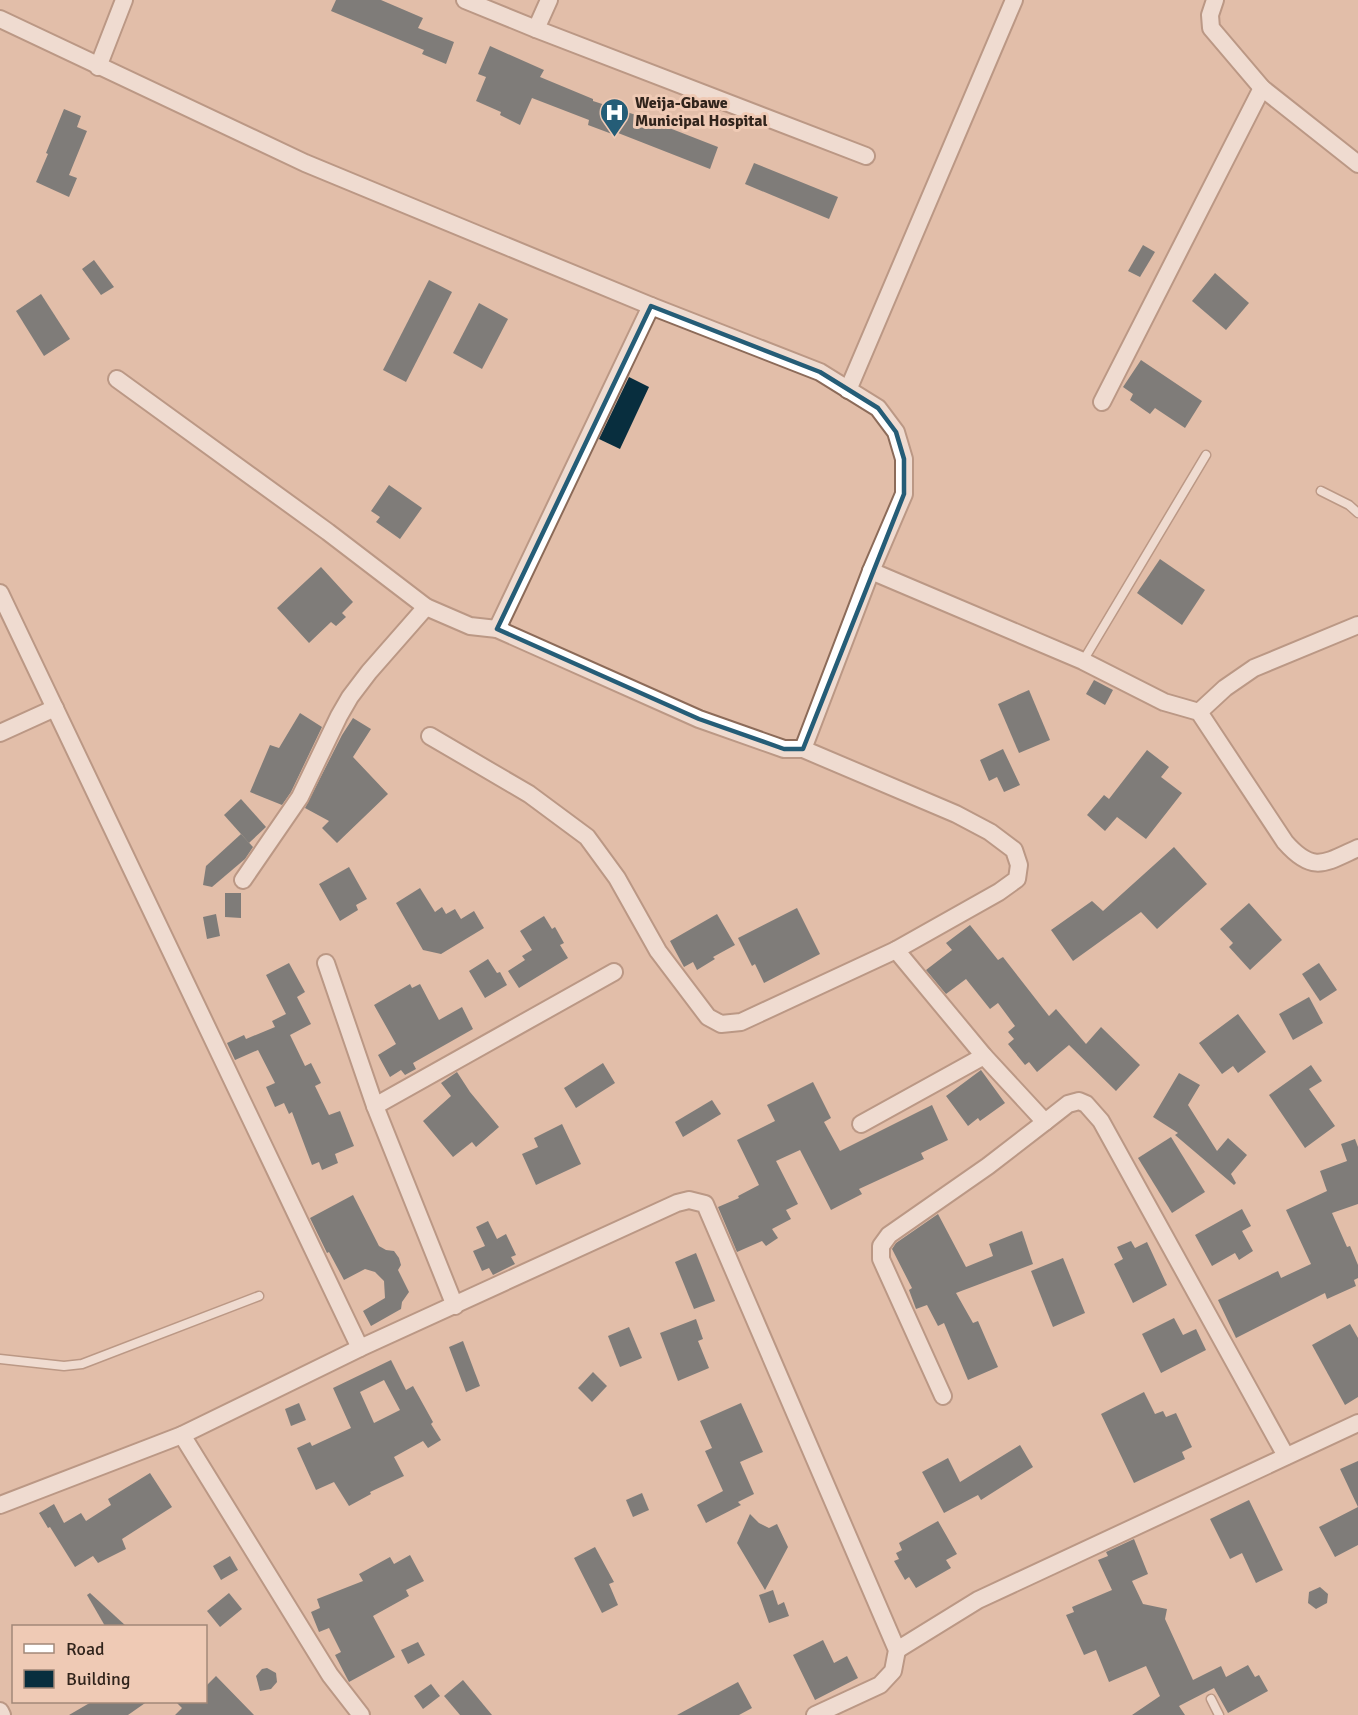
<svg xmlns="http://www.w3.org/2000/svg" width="1358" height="1715" font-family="Signika,sans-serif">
<rect width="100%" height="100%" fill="#e2bea9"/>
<g fill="#082e3e" fill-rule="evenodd">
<polygon points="336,0 381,0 423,18 418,28 454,42 446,64 422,54 424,50 331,11"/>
<polygon points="490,46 544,70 540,77 593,99 593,101 636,115 718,147 710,169 613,131 612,134 588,125 589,120 532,98 520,125 500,115 501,112 476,101 486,77 478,74"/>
<polygon points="64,109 81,116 77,127 87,131 69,175 77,178 69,197 36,182 48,154 46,153"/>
<polygon points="754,163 838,197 829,219 745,184"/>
<polygon points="1143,245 1155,252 1140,277 1128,271"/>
<polygon points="94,260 114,287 101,295 82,269"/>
<polygon points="1215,273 1249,303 1226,330 1192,301"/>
<polygon points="429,280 452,292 406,382 383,370"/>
<polygon points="41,294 70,339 44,356 16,311"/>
<polygon points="479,303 508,319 482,369 453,353"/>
<polygon points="1141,360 1202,401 1185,428 1155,408 1150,414 1130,400 1133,394 1123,387"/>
<polygon points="629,377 649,387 620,449 599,439"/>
<polygon points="389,485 422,508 400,539 376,522 380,517 371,511"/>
<polygon points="1160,559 1205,590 1182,625 1137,593"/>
<polygon points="321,567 353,602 342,613 346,617 336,626 331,622 309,643 277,608"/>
<polygon points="1094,680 1113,690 1105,705 1086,694"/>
<polygon points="1029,690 1050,740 1019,753 998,704"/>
<polygon points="300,713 322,727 291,792 282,805 250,792 270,745 279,748"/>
<polygon points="353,718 371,729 353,757 388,794 337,843 322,828 329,821 305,808 342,735"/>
<polygon points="1003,749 1020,785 1004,792 997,777 989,781 980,760"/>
<polygon points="1147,750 1169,767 1161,777 1182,793 1146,839 1117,817 1105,831 1087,815 1104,795 1109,799"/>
<polygon points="241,799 266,827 249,843 224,815"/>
<polygon points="241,834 253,847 245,859 212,887 203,885 206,866"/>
<polygon points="1174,847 1207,884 1157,929 1141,912 1073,961 1051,930 1092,901 1103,911"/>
<polygon points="349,867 367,899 356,905 358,910 340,921 319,884"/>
<polygon points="420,888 435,912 442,907 446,914 455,909 461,919 474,911 484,928 441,954 423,950 396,903"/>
<polygon points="225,893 241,893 241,918 225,917"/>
<polygon points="1249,903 1282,940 1250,970 1229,947 1233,943 1220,929"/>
<polygon points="797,908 820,954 764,983 755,964 752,966 738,938"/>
<polygon points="216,914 220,936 207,939 203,917"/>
<polygon points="717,914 735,945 713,957 715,959 697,970 693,962 684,967 670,941"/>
<polygon points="544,916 552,929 555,927 564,943 560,945 568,958 519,988 508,971 525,960 522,956 532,950 520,931"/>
<polygon points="970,925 998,960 1003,957 1049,1016 1056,1009 1086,1044 1101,1027 1140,1065 1116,1091 1069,1045 1037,1072 1029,1062 1025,1065 1008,1044 1014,1039 1008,1032 1015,1026 998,1003 990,1009 966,979 946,994 926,970 952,950 946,943"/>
<polygon points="488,959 497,973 500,972 507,985 485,998 469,971"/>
<polygon points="289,963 305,992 297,997 311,1024 290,1035 305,1066 311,1063 321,1083 315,1086 329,1115 340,1111 354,1146 335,1154 338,1163 322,1170 319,1162 312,1165 292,1112 289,1114 284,1103 275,1107 266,1087 275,1083 258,1050 235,1060 227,1043 244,1035 246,1039 275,1027 272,1021 286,1014 266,975"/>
<polygon points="1319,963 1337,990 1320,1001 1302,974"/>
<polygon points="410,984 412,988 420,984 439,1020 462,1007 473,1029 413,1063 416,1069 405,1075 401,1070 390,1077 378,1055 396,1044 374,1005"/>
<polygon points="1309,997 1323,1023 1293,1040 1279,1014"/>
<polygon points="1238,1014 1266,1052 1238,1073 1233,1066 1222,1074 1199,1043"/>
<polygon points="603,1063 615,1083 576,1108 564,1088"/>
<polygon points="1311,1065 1322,1081 1309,1089 1335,1126 1305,1148 1269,1095"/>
<polygon points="981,1070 1005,1103 980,1121 978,1118 968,1126 946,1096"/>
<polygon points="457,1072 470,1092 499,1127 476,1147 472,1142 453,1157 423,1121 451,1096 441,1083"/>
<polygon points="1179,1073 1200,1085 1188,1105 1217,1151 1228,1138 1247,1155 1231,1174 1236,1183 1234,1185 1175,1135 1178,1133 1153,1117"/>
<polygon points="813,1082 831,1118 824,1122 840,1151 932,1105 948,1140 921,1153 924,1159 859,1189 862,1194 831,1210 800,1150 776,1161 798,1204 786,1210 791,1219 772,1229 778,1238 766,1246 762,1241 737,1252 718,1207 739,1198 738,1196 759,1185 737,1140 775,1121 767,1105"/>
<polygon points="712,1100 721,1114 683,1137 675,1122"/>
<polygon points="562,1124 581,1164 536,1185 522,1154 538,1147 534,1138"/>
<polygon points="1171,1137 1205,1192 1172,1213 1138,1158"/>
<polygon points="1355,1139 1358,1147 1358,1204 1332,1213 1347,1247 1350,1246 1358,1265 1358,1278 1354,1280 1356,1286 1327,1299 1325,1293 1236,1338 1218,1300 1278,1271 1281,1278 1311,1264 1286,1210 1327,1191 1320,1171 1347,1161 1341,1144"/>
<polygon points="353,1195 379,1246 386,1250 394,1251 399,1258 401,1265 398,1270 409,1292 402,1302 401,1309 371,1326 363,1311 385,1298 384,1281 375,1272 365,1269 344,1280 329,1252 327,1253 310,1218"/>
<polygon points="1242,1209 1251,1226 1242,1231 1253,1251 1239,1260 1235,1253 1212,1266 1195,1235"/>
<polygon points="938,1214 966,1267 993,1256 989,1244 1022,1231 1033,1264 956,1293 973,1323 978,1321 998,1367 968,1380 944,1323 938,1326 927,1305 916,1309 909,1290 912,1288 892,1249 896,1243"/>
<polygon points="488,1221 497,1239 506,1234 516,1255 511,1257 515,1264 493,1275 489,1268 482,1271 473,1251 485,1246 476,1227"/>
<polygon points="1131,1241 1135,1248 1147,1242 1167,1285 1133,1303 1114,1264 1123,1259 1117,1247"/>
<polygon points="696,1253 715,1301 694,1309 675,1262"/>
<polygon points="1063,1258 1085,1313 1053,1327 1031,1271"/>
<polygon points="1174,1318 1183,1335 1196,1329 1206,1350 1161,1373 1142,1334"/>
<polygon points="696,1319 703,1339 698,1341 709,1368 678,1381 660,1333"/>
<polygon points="1350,1324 1358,1338 1358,1397 1345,1405 1312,1345"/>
<polygon points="629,1327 642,1358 620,1367 608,1336"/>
<polygon points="463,1341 480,1386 466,1392 449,1347"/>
<path d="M 391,1360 L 406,1390 L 413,1386 L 433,1422 L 431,1424 L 441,1440 L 428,1448 L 423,1441 L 394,1457 L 404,1476 L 370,1492 L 371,1494 L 349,1506 L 334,1482 L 316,1490 L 297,1448 L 310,1442 L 312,1446 L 351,1428 L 333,1388 ZM 384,1380 L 400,1410 L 374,1423 L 360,1392 Z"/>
<polygon points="593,1372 607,1386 592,1402 578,1388"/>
<polygon points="1144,1392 1155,1414 1163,1411 1166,1417 1176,1413 1192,1447 1182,1452 1185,1459 1134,1483 1101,1414"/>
<polygon points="299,1403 306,1420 291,1426 285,1409"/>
<polygon points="741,1403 763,1452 740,1462 754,1494 738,1502 741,1505 706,1523 697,1505 723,1491 705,1451 712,1448 700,1421"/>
<polygon points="1020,1445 1033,1467 981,1500 978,1495 944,1513 922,1472 948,1458 960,1482"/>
<polygon points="1358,1461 1358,1545 1335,1557 1319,1527 1358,1507 1340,1469"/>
<polygon points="150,1473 172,1507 122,1539 126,1549 98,1563 93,1556 75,1567 50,1527 48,1528 39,1513 54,1504 64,1523 81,1513 86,1521 111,1505 108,1499"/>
<polygon points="642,1493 649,1510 633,1517 626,1500"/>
<polygon points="1249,1500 1283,1570 1256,1583 1242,1553 1230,1559 1210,1519"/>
<polygon points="750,1514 759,1523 769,1528 777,1524 788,1547 765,1590 737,1543"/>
<polygon points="938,1521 957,1554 946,1560 951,1568 916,1588 909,1577 905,1580 894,1561 899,1559 896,1553 902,1550 899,1543"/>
<polygon points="1134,1539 1148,1574 1132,1581 1143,1604 1167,1609 1165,1619 1193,1680 1221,1666 1226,1677 1248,1665 1255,1677 1259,1675 1268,1691 1228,1713 1214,1688 1179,1706 1185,1715 1132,1715 1160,1696 1146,1666 1109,1682 1096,1650 1084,1655 1066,1615 1074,1612 1072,1607 1112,1590 1098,1560 1108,1556 1106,1552"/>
<polygon points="595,1547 614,1582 609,1584 618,1605 602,1613 574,1558"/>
<polygon points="410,1555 424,1581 406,1590 409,1596 373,1616 395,1657 349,1682 335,1655 341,1652 329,1628 319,1632 311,1612 320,1608 317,1599 363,1581 359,1574 390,1557 394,1564"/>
<polygon points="230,1556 238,1570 221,1580 213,1566"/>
<polygon points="1320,1587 1328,1594 1327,1603 1316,1609 1308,1603 1309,1592"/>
<polygon points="773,1590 778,1605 784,1602 789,1616 769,1623 759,1595"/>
<polygon points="90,1593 126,1626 105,1626 87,1595"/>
<polygon points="229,1593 242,1609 220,1627 207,1611"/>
<polygon points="823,1640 834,1663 847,1656 858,1678 815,1700 793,1655"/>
<polygon points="418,1642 425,1655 408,1664 401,1650"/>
<polygon points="267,1668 276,1673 277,1682 271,1689 260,1691 256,1676 262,1669"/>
<polygon points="216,1676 254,1715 175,1715 182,1708 175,1701 206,1701 206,1686"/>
<polygon points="463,1680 492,1715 460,1715 444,1696"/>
<polygon points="738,1682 752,1708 739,1715 677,1715"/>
<polygon points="431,1684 440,1696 423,1709 414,1696"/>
<polygon points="93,1701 148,1701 128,1715 69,1715"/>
</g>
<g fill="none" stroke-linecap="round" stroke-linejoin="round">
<defs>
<g id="lane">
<polyline points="1321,491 1349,505 1358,513"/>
<polyline points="1083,661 1206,455"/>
<polyline points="0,1359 64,1366 82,1364 259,1296"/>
<polyline points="1211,1699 1219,1715"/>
</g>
<g id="street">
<polyline points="465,0 536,29 866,156"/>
<polyline points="1215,0 1210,15 1211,28 1262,88 1358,164"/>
<polyline points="0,19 305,163 651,306 820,372 878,408 896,432 904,459 904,494 871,571 803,749"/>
<polyline points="536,29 549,0"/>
<polyline points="98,67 124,0"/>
<polyline points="117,379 328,532 426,607 470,626 497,629 699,719 784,749 803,749 956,814 990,832 1014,850 1019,865 1017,879 999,892 896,950 741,1022 721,1024 708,1017 658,951 617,878 587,837 529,794 430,736"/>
<polyline points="848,390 1014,0"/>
<polyline points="1102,402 1262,88"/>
<path d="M 871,571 L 1083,661 L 1164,702 L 1199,712 L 1285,842 C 1313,874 1325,863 1358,848"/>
<polyline points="0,593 360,1348"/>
<polyline points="497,629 651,306"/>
<polyline points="1199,712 1225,688 1254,668 1358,625"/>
<polyline points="0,733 55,708"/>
<polyline points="243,880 300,797 339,716 350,697 369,672 426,607"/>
<polyline points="896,950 984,1056 1045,1122 1068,1104 1079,1101 1086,1104 1101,1121 1286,1456"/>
<polyline points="326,963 375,1106 455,1306"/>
<polyline points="375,1106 614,972"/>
<polyline points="861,1124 984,1056"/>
<polyline points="943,1396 881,1259 881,1246 889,1235 988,1166 1045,1122"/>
<polyline points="182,1435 330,1675 361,1715"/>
<polyline points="0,1505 182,1435 360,1348 677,1203 689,1200 705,1204 897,1650 893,1671 880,1685 815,1715"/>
<polyline points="897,1650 978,1600 1358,1423"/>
<polyline points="0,1711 2,1715"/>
</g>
</defs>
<use href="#lane" stroke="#8c6b59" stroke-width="11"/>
<use href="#street" stroke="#8c6b59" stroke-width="20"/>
<use href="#lane" stroke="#fff" stroke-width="8"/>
<use href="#street" stroke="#fff" stroke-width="16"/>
</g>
<path d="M0 0H1358V1715H0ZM 651,306 L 820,372 L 878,408 L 896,432 L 904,459 L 904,494 L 803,749 L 784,749 L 699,719 L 497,629 Z" fill="#e2bea9" fill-opacity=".55" fill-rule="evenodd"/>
<path fill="none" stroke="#255d77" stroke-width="4.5" stroke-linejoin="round" d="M 651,306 L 820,372 L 878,408 L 896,432 L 904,459 L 904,494 L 803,749 L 784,749 L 699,719 L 497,629 Z"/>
<defs>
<symbol id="hospital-pin" viewBox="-11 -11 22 30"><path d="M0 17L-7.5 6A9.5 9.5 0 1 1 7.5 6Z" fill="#255d77" stroke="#efcab5"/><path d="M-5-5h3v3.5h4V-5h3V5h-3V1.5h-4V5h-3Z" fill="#fff"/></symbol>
</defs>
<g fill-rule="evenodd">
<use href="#hospital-pin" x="598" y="96" width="33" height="45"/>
</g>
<g text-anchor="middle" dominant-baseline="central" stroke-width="6" stroke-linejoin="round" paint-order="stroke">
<g font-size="16" font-weight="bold" fill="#31241c" stroke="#efcab5" text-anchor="start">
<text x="635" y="103">Weija-Gbawe<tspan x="635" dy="18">Municipal Hospital</tspan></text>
</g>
</g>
<rect x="12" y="1625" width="195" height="78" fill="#efcab5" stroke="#a38878" stroke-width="1.5"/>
<rect x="24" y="1644" width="30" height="9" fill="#ffffff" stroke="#a38878" stroke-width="1.5"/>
<text x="66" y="1655" font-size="18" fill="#31241c">Road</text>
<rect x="24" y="1670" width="30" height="18" fill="#082e3e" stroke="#a38878" stroke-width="1.5"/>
<text x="66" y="1685" font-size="18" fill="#31241c">Building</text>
</svg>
